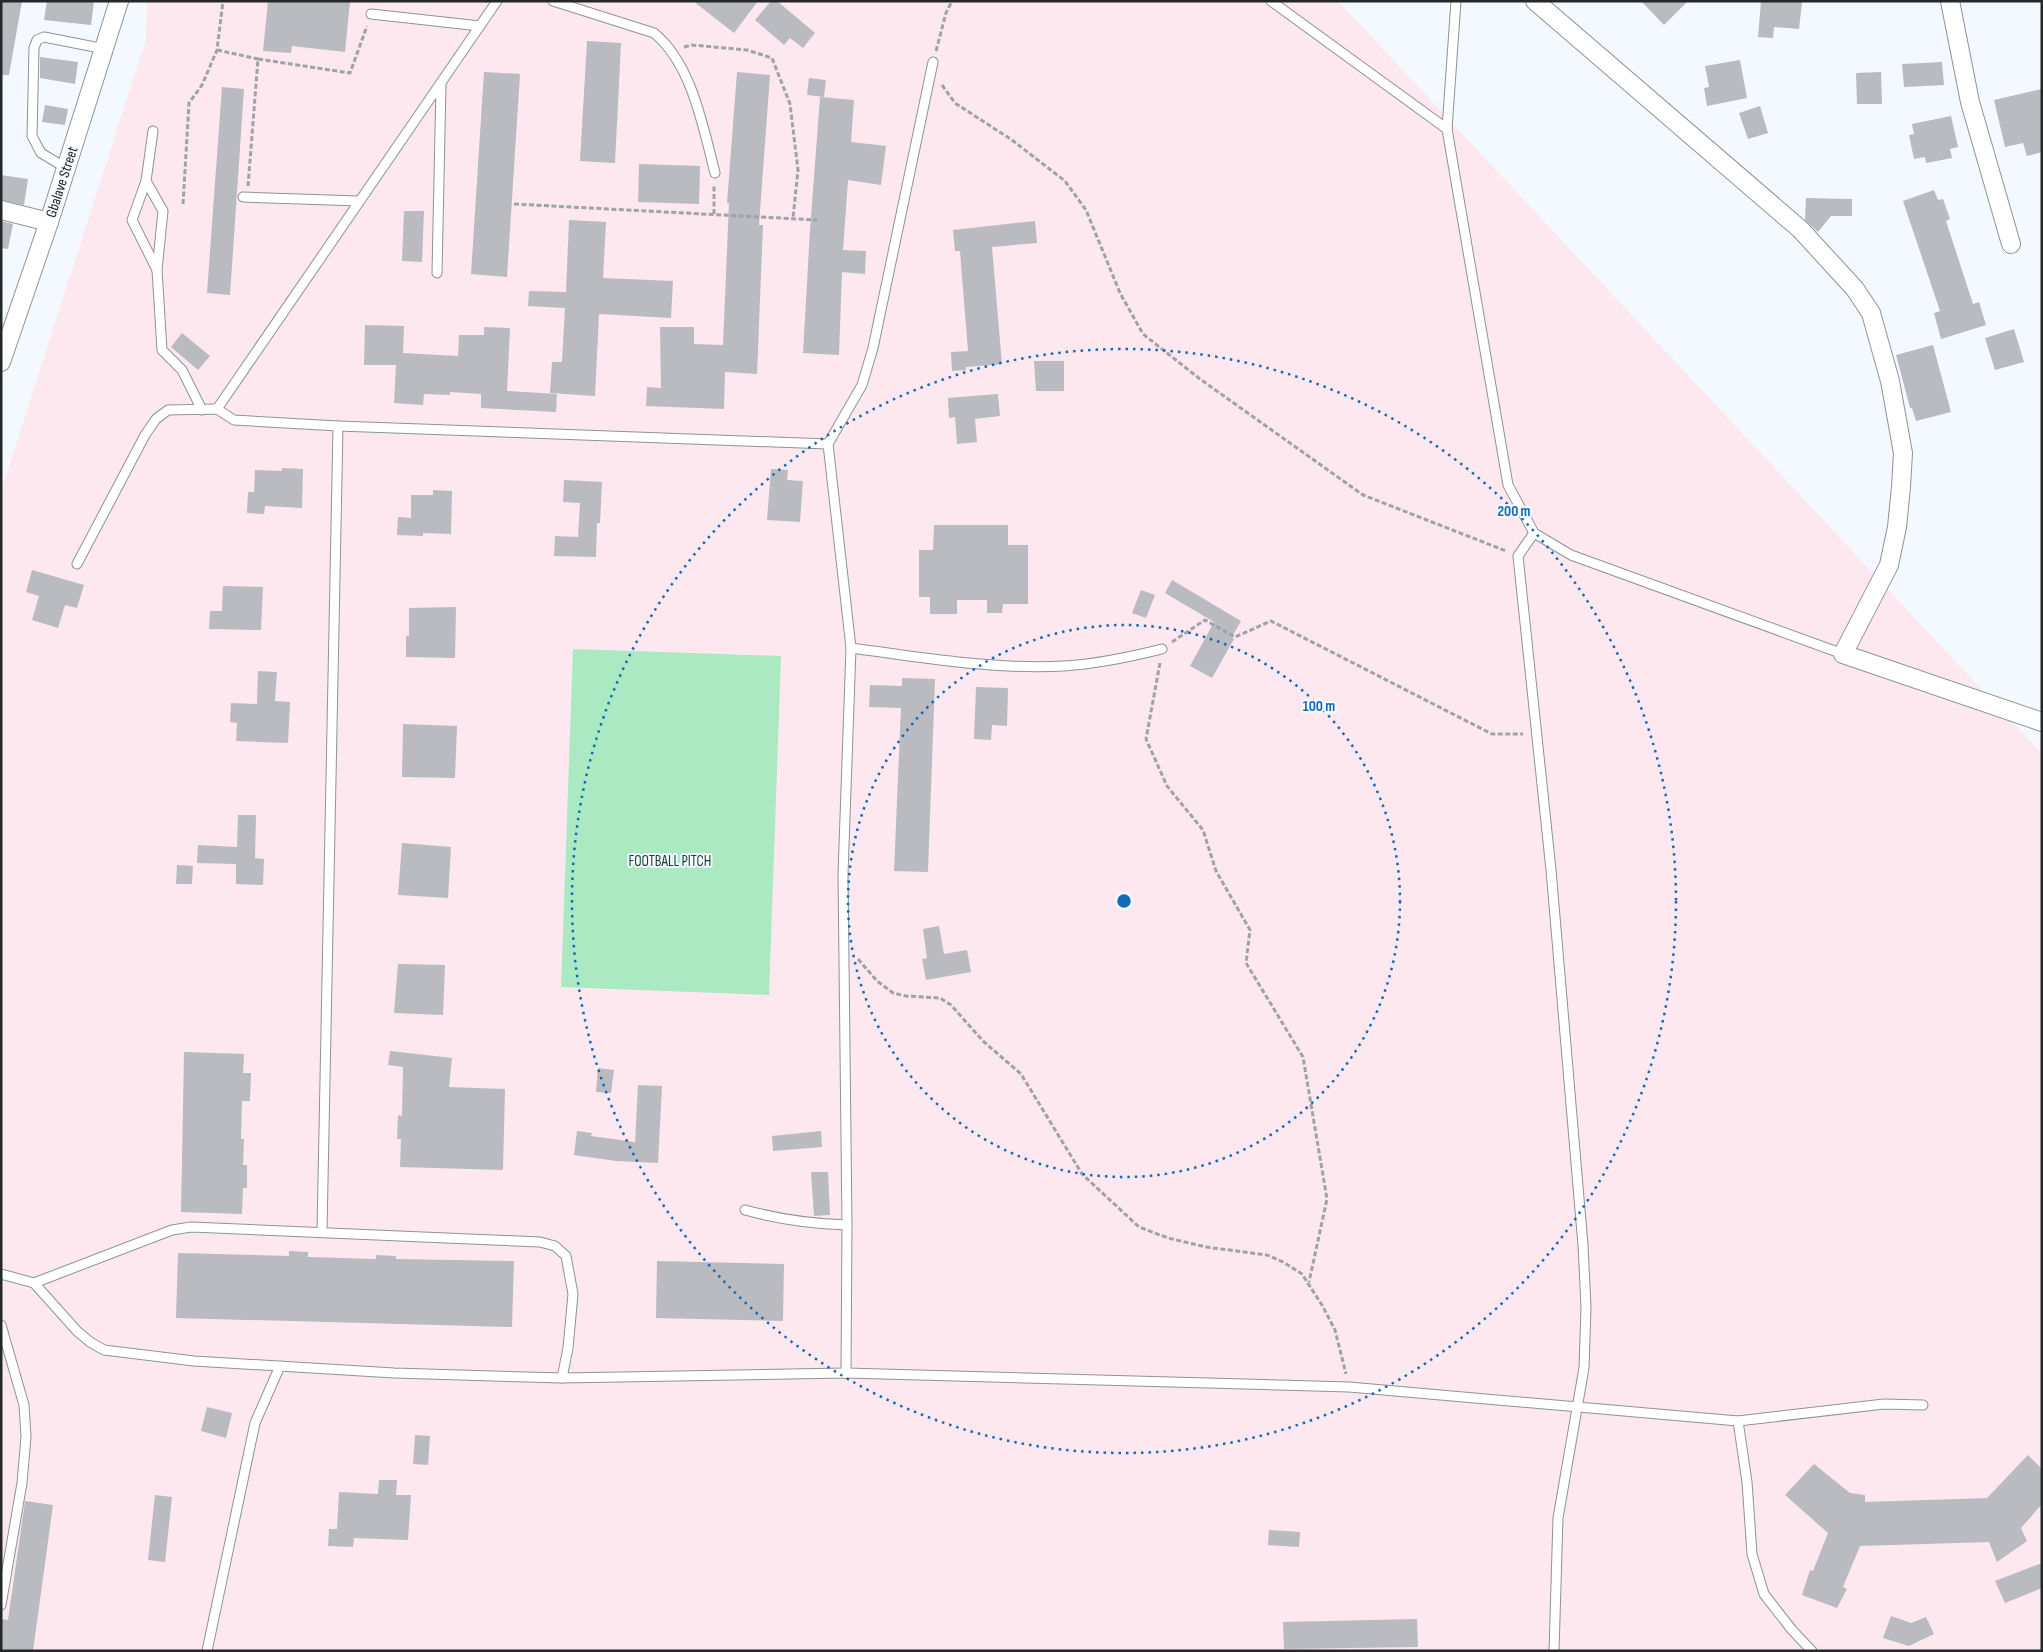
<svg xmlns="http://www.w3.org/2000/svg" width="2043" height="1652" font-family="'Sofia Sans Condensed',sans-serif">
<rect width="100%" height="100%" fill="#f3f9fe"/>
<polygon fill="#fce8ee" points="147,1 1338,1 2042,754 2042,1651 1,1651 1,491 146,39"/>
<polygon fill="#aae9c1" points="573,649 781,656 769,995 561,987"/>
<g fill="#babac1">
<polygon points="1,1 22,1 9,75 1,75"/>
<polygon points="47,1 94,1 91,25 44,20"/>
<polygon points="268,1 350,1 345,52 292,46 291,53 263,51"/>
<polygon points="693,1 758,1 734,33"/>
<polygon points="771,1 777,1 815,33 803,48 790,38 784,45 755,20"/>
<polygon points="1641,1 1688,1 1664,25"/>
<polygon points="1761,1 1802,2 1799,29 1774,27 1773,38 1758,37"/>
<polygon points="587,41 621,43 615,163 580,161"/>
<polygon points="40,57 78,62 75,84 40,78"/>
<polygon points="1740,60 1747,98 1707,106 1704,88 1709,87 1705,66"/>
<polygon points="1942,62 1944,85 1904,87 1902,64"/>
<polygon points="484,72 520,74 507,277 471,274"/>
<polygon points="737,72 770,75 759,225 763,225 757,374 725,372 724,409 646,406 647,387 661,388 660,327 694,327 694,344 723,345 729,203 727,203"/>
<polygon points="1881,72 1882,104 1857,104 1856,73"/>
<polygon points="809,78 826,80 824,97 807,95"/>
<polygon points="222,87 244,89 230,295 207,293"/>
<polygon points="2042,89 2042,152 2027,156 2023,143 2005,147 1994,100"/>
<polygon points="820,97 854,100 851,142 886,146 881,185 848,180 843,250 866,251 865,274 842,272 839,355 803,353 810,230"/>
<polygon points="45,105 68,109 65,125 42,122"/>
<polygon points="1760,106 1768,133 1748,139 1739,113"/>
<polygon points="1951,116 1958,147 1950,149 1952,158 1926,163 1925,157 1914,159 1909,135 1914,134 1912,124"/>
<polygon points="639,164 700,166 699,204 638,202"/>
<polygon points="1,175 28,179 24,205 1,200"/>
<polygon points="1934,190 1938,200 1943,199 1950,219 1946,221 1973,304 1979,302 1986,325 1941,339 1934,313 1940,311 1903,201"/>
<polygon points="1806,198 1852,199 1852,216 1831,216 1818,232 1805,220"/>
<polygon points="404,211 424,211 422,262 402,261"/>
<polygon points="569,220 606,222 603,278 673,281 671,318 599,314 595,396 550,393 552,362 562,362 565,308 528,306 529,291 566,292"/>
<polygon points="1,221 13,224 8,249 1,248"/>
<polygon points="1035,221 1037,243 992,247 1002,364 966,367 966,370 952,371 951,352 968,351 960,251 955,251 953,230"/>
<polygon points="365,325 404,326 403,353 458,356 459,335 484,335 484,327 510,328 507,391 557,394 556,412 481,408 481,394 450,392 450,395 424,394 423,405 394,403 396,365 364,365"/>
<polygon points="2014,329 2024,362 1995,370 1985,338"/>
<polygon points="182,333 210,356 198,370 171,347"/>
<polygon points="1933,345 1951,412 1916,421 1912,408 1910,408 1896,355"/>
<polygon points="1034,361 1064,361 1064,391 1036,391"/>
<polygon points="998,394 1000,416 975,419 977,442 957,444 955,417 949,418 948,398"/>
<polygon points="282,468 303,469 302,508 265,506 264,514 247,513 248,492 254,492 255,470 282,471"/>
<polygon points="771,469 788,470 787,480 803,481 800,522 767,520"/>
<polygon points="564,480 602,482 600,523 597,523 596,557 554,556 555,536 578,537 580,503 563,502"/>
<polygon points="433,490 452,491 451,534 423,533 423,536 397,535 398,517 411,518 411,495 433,495"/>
<polygon points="934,525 1008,525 1008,545 1028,545 1028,604 1003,604 1002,613 987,613 987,600 957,600 957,614 930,614 930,597 919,597 919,550 933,550"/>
<polygon points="32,570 84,585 77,608 65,605 58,628 32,620 39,596 26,592"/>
<polygon points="1172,580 1241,621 1232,637 1234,639 1212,678 1190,666 1214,622 1165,593"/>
<polygon points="223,586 263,587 261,630 209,629 210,611 222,611"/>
<polygon points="1141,590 1155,595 1146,618 1132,613"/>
<polygon points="456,607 455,658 406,657 406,636 409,636 409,608"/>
<polygon points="258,671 277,672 275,701 290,702 288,743 236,741 237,723 230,722 231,703 257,704"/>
<polygon points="902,678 935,679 928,872 894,871 901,708 869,707 870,685 902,686"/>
<polygon points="976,687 1008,688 1007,726 992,725 991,740 974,739"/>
<polygon points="403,724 457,726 455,778 402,777"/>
<polygon points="238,815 256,815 255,858 264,859 263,885 236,884 236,864 197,863 198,845 237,847"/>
<polygon points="402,843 451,847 448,898 398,895"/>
<polygon points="177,865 193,866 192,884 176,884"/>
<polygon points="939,926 944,954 967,950 971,972 926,980 922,959 927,958 923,929"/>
<polygon points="398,964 445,965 443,1015 394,1013"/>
<polygon points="390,1051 452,1058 449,1087 505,1089 503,1170 400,1167 401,1139 397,1139 398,1115 402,1116 403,1067 388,1065"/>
<polygon points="184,1052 244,1054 243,1073 251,1073 250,1101 242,1101 241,1139 244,1139 243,1165 247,1165 247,1188 243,1188 242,1214 181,1212"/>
<polygon points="598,1068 614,1070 611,1093 596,1092"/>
<polygon points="638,1085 662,1086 658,1163 616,1161 574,1155 577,1131 592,1133 591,1136 635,1142"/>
<polygon points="821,1131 822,1147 773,1151 772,1136"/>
<polygon points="811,1172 828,1172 830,1215 814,1216"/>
<polygon points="289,1251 308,1252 308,1257 376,1259 376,1255 396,1256 396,1259 514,1261 512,1327 176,1318 178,1253 289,1256"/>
<polygon points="657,1261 784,1264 783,1321 656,1318"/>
<polygon points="207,1407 232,1413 226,1438 201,1431"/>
<polygon points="415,1435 430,1436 428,1465 413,1464"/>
<polygon points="2028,1455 2042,1469 2042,1504 2021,1528 2027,1541 1997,1562 1989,1542 1860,1546 1843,1587 1847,1589 1837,1608 1802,1595 1810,1570 1813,1571 1828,1533 1785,1495 1814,1464 1850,1493 1865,1495 1865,1502 1987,1498"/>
<polygon points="379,1480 397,1480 396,1495 411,1495 408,1540 354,1538 353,1547 328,1546 329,1529 337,1529 339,1492 378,1494"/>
<polygon points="155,1495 172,1497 165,1562 148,1560"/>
<polygon points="25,1501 53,1505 33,1651 1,1651 1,1619 8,1620"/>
<polygon points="1269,1530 1300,1532 1299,1547 1268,1545"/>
<polygon points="2042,1563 2042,1588 2005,1603 1995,1581"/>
<polygon points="1891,1616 1911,1623 1926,1617 1934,1634 1909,1646 1883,1638"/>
<polygon points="1417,1619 1418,1647 1284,1649 1283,1622"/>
</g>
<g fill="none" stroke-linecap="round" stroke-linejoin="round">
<defs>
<g id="lane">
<path d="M 553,1 L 654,33 C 692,64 703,127 715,173"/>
<polyline points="1271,1 1447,129 1508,485 1534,533 1571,555 1843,654"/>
<polyline points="371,14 480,26"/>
<polyline points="1447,129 1456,1"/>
<polyline points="153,131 146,181 163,211 157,270 162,350 182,370 202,410"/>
<polyline points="66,168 41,153 32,136 34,48 37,40 44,37 105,49"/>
<polyline points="146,181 132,220 157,270"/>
<polyline points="243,197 359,201"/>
<polyline points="437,273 441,84"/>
<polyline points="217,409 497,1"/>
<polyline points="1534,533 1518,556 1551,870 1583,1245 1586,1307 1584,1368 1558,1518 1554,1651"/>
<polyline points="77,564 145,435 156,419 168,410 217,409 234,420 338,426 828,444"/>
<path d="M 851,648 C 921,657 992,670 1064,666 C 1097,664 1130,657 1162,649"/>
<path d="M 745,1210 C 778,1219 812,1224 847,1225"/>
<polyline points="322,1231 338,426"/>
<polyline points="1,1274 34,1283 77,1331 90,1342 104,1350 194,1361 394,1373 562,1378 846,1373 1349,1387 1738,1421 1884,1404 1923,1405"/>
<polyline points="34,1283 172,1230 191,1227 540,1242 555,1246 566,1256 573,1294 568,1348 562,1378"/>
<polyline points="1,1325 24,1405 26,1437 22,1483 1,1605"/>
<polyline points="846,1373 847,1225 843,874 851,648 828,444 862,385 873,348 933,62"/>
<polyline points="1738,1421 1747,1482 1752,1554 1764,1594 1792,1630 1812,1651"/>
<polyline points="207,1651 255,1423 280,1366"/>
</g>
<g id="street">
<polyline points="1535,1 1800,229 1855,289 1871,313 1890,381 1903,453 1901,487 1897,527 1889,565 1843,654 2042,722"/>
<polyline points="1950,1 1970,102 2011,244"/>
<polyline points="1,210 49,222"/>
<polyline points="1,362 49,222 119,1"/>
</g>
</defs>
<use href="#lane" stroke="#8e9398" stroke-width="11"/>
<use href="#street" stroke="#8e9398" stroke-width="20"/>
<g stroke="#9fa3a7" stroke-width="3" stroke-dasharray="5 2.5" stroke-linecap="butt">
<polyline points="684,47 692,45 747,50 772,58 790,104 798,170 793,218"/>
<polyline points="217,50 258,59"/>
<polyline points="936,51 946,13 952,1"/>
<polyline points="942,85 955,103 1012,140 1065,181 1086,210 1120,293 1143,334 1200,379 1363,495 1506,551"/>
<polyline points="248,186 258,59 350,73 367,26"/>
<polyline points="183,204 189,103 202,85 217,50 223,1"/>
<polyline points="514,204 817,220"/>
<polyline points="714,214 714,185"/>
<polyline points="1172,642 1205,620 1235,637 1271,621 1492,734 1523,734"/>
<polyline points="1160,663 1146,739 1167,786 1203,830 1216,871 1250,930 1246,963 1303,1057 1327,1199 1309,1282"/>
<polyline points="858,959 877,981 893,993 906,996 940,998 951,1005 983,1041 1021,1074 1082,1174 1139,1227 1168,1238 1206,1247 1267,1255 1283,1262 1302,1274 1322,1305 1335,1330 1346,1374"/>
</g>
<use href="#lane" stroke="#fff" stroke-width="9"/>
<use href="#street" stroke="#fff" stroke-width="18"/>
</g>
<g fill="none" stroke="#116bb8" stroke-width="2.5" stroke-dasharray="2.5 5">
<circle cx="1124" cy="901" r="276"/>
<circle cx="1124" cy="901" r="552"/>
</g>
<g text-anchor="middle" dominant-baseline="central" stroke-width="4" stroke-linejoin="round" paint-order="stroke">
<g font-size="15" fill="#252829" stroke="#f3f9fe">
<text transform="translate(62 182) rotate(-72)">Gbalave Street</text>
</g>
<g font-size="15" fill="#153f28" stroke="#f3f9fe">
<text x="670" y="861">FOOTBALL PITCH</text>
</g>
</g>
<circle cx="1124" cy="901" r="8" fill="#116bb8" stroke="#f3f9fe" stroke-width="2.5"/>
<g font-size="15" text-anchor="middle" font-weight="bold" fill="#116bb8" stroke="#f3f9fe" stroke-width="4" stroke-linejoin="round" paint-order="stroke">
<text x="1514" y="516">200 m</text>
<text x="1319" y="711">100 m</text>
</g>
<rect width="2043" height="1652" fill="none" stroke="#252829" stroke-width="5"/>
</svg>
